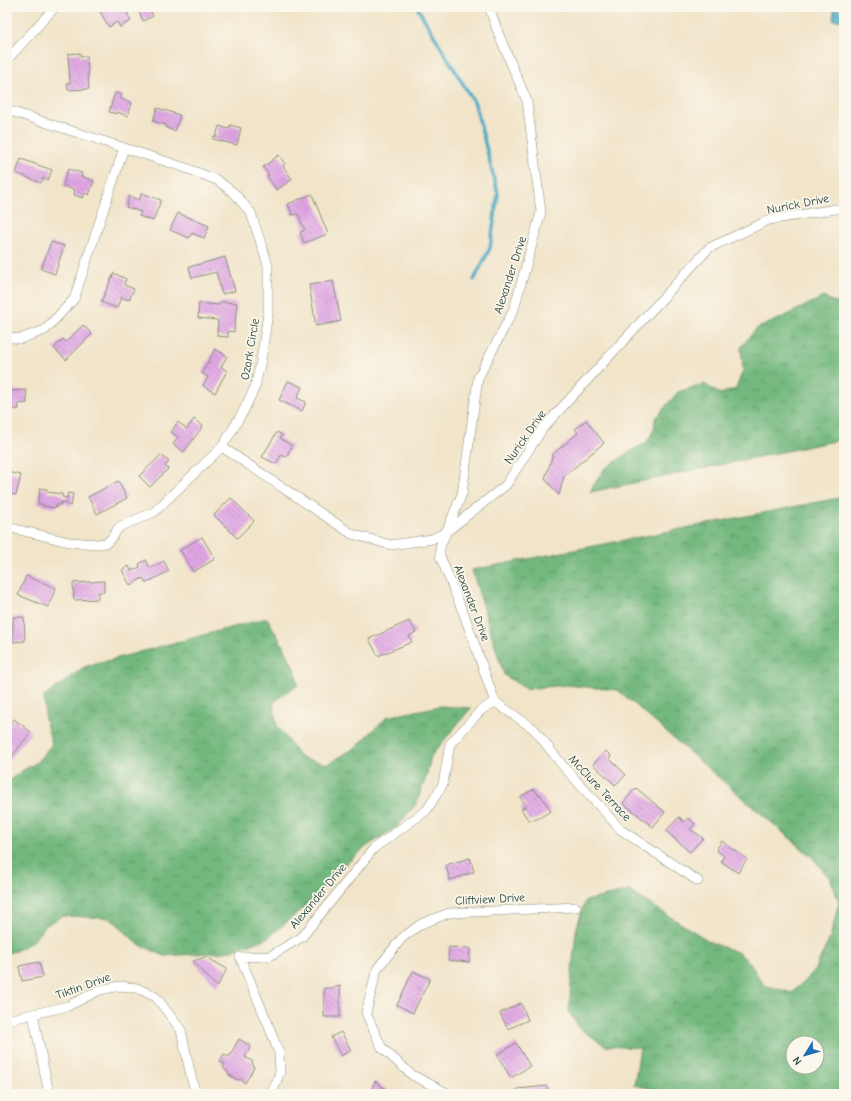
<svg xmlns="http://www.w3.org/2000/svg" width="851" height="1101" font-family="'Comic Neue',sans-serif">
<defs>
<pattern id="forest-crowns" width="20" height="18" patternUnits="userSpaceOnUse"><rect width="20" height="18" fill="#73b87e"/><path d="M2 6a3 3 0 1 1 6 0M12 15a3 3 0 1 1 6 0" fill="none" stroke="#5e9768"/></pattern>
<pattern id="water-waves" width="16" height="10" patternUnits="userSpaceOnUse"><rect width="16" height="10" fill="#43a7c3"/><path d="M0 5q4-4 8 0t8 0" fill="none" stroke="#37899f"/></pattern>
<pattern id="building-back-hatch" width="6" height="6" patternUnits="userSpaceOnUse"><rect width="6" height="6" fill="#e1a6e5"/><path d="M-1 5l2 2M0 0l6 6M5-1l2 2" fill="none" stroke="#b688ba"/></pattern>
</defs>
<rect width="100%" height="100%" fill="#fbf7ec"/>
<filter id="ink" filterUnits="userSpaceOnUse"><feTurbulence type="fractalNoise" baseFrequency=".025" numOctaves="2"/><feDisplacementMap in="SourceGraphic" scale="8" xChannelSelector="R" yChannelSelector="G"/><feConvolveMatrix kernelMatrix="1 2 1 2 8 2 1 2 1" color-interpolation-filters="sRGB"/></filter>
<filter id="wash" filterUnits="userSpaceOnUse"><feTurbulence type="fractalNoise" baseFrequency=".012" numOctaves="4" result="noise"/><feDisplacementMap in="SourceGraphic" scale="16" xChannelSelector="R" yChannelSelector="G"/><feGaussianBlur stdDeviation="0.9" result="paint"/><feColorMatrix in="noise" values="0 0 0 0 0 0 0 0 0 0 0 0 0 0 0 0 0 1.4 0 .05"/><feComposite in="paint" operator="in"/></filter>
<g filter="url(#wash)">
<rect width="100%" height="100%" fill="#f1e4c9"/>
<g fill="url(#forest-crowns)" stroke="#497a59" fill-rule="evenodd">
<polygon points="823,297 844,306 844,439 590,492 603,470 629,452 646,443 654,430 655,419 678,392 704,384 720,394 736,389 743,370 741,347 756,329 781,318"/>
<path d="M 844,497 L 844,1090 L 813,1094 L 674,1094 L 634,1085 L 640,1048 L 606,1046 L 580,1029 L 569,1012 L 571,982 L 576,930 L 585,901 L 629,891 L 712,943 L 737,952 L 749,962 L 764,985 L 792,993 L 814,971 L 830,938 L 839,902 L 831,880 L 812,857 L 711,771 L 618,690 L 566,685 L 526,689 L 504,675 L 472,570 ZM 793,1043 L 817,1043 L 817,1067 L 793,1067 Z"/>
<polygon points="267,618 287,653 295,671 298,685 288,691 273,703 277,726 301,758 328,764 356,747 387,717 440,706 471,708 431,756 427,774 416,804 397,827 367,846 333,875 304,908 266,939 225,952 165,956 138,944 111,918 62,916 45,926 32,942 16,951 7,953 7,782 25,769 36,763 52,744 45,720 44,697 84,667"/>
</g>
<polygon fill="url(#water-waves)" stroke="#31727c" points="834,9 844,10 844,21 833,20"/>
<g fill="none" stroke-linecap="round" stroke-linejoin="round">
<polyline stroke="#43a7c3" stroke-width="3.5" points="417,7 475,104 498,194 490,248 474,280"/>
</g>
<g id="blocks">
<g fill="url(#building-back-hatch)">
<polygon points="103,7 137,7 127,13 131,21 120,27 117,22 109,27 99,10"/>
<polygon points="149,7 153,16 143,21 139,12"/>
<polygon points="80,53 80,57 87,56 89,89 68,90 67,83 70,83 68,54"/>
<polygon points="115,93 122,95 121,99 132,103 128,116 117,112 117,114 109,112"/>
<polygon points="157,108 180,115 175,131 166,128 166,125 153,121"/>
<polygon points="230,125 241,128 237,145 213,139 214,136 216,137 219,126 229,129"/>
<polygon points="279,155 285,164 283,166 292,179 277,190 267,176 269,175 263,167"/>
<polygon points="21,159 52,170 48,180 43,178 41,183 16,173"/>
<polygon points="68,169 82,173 81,176 94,181 89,195 85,193 83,198 74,195 75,190 63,186"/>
<polygon points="142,193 161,200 153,221 139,216 141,212 126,207 129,196 139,200"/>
<polygon points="312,194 328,234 304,243 300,232 305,230 298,214 292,215 288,204"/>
<polygon points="178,213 209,226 204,238 192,233 189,238 170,230"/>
<polygon points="51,242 64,246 55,274 41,269"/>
<polygon points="225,257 235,291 222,294 216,272 192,278 189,267"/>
<polygon points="114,273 126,279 124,285 134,289 129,300 121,297 117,308 101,302"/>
<polygon points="333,281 341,321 316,326 309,285"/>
<polygon points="220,302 237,303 234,332 228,331 228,337 217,336 218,320 198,318 199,303 219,305"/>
<polygon points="83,325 92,334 66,360 54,348 63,339 66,342"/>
<polygon points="215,349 227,356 221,367 227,371 215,393 203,386 208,377 202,373"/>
<polygon points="288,381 302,387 297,398 306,402 302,411 279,400"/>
<polygon points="26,390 27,403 18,404 19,409 9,410 8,405 7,405 7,391"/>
<polygon points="194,419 203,426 184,452 173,444 178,437 171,432 178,422 187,429"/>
<polygon points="586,420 604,443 564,476 559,495 545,479 553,454 578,433 575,429"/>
<polygon points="277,432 282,435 280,438 292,446 286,457 281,455 276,464 262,457"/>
<polygon points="161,455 169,462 165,466 168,469 150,487 139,476"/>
<polygon points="7,472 21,475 16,495 7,493"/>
<polygon points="118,481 127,498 97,514 88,497"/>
<polygon points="40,488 47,489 47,492 62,494 62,497 67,498 68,493 73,494 71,506 67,505 67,503 61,502 61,505 56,505 56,508 43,506 43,504 38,504"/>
<polygon points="231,498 254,521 237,538 214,515"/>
<polygon points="202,537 215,559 193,572 180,550"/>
<polygon points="146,560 150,568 164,561 169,571 146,583 143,578 130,585 122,570 129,566 131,571 140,567 139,564"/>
<polygon points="26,576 56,588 48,607 18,595"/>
<polygon points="104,581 104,592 98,592 98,599 74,600 73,583"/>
<polygon points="13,617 24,617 25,641 13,642"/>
<polygon points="409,621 416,632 409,636 412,642 378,656 369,639"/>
<polygon points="14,719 31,732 7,763 7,729"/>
<polygon points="606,751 611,756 609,758 626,775 615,785 593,764"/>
<polygon points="636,788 665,812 653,827 623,803"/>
<polygon points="534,789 538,795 540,794 551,811 535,820 533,819 529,821 521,809 526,806 520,797"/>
<polygon points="679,817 684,822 688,818 695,824 690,829 703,838 690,852 666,831"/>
<polygon points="722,841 747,859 738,873 721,861 724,856 716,850"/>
<polygon points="470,858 474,872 450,880 446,865"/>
<polygon points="449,947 470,948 469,962 448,960"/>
<polygon points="206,957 227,969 217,987 193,961"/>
<polygon points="39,962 43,977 22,981 19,966"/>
<polygon points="413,971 430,979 413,1013 397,1005"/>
<polygon points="340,986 340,1017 324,1017 324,988 332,988"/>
<polygon points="521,1003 528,1020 508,1029 500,1013"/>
<polygon points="341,1032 351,1050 341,1056 331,1037"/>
<polygon points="239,1039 251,1046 245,1057 252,1061 254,1068 245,1083 240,1079 238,1080 229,1075 227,1071 223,1068 225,1064 220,1061 224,1054 229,1057"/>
<polygon points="516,1043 530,1066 511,1078 497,1055"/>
<polygon points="375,1081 392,1094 370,1093"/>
<polygon points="547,1086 548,1094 513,1094 517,1089"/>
</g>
</g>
</g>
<g filter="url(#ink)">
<use href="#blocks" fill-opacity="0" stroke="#88907e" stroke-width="1"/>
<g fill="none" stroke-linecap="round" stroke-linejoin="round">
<defs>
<g id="minor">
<polyline points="489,7 499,35 527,101 541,212 514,309 478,378 462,494 440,547 440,556 465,617 495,702"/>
<polyline points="7,60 55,7"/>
<polyline points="7,110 183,167 217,180 234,193 251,213 268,265 268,313 261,361 255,387 243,412 222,447 154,512 119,527 111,539 106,543 98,544 69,542 7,527"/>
<polyline points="7,337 20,339 45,330 74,299 124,148"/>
<polyline points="222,447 352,534 391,545 432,539 446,532 506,485 543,428 709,248 769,220 836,209 844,209"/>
<polyline points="495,702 534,729 563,766 621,830 698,881"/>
<polyline points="34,1014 34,1019 49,1094"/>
<polyline points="7,1020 68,1006 100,990 120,986 137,988 156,997 181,1030 191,1076 196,1094"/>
<polyline points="266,1094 273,1091 280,1072 279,1053 268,1024 240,957 270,956 302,937 374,848 427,810 443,784 450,744 481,710 495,702"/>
<polyline points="449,1094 412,1075 382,1048 366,1013 377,969 402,938 421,924 449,913 576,907"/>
</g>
</defs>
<use href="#minor" stroke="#88907e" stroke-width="10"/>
<use href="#minor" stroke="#fff" stroke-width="9"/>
</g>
</g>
<g text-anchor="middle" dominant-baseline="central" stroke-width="3.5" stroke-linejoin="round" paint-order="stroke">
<g font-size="12" fill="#1f3d34" stroke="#fbf7ec">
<text transform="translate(798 204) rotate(-11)">Nurick Drive</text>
<text transform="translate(510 275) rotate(-72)">Alexander Drive</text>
<text transform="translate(250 349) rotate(-80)">Ozark Circle</text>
<text transform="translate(525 437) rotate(-55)">Nurick Drive</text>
<text transform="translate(472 603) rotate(69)">Alexander Drive</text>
<text transform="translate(600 788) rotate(47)">McClure Terrace</text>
<text transform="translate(318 896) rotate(-50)">Alexander Drive</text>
<text transform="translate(490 899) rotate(-3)">Cliftview Drive</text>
<text transform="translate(83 986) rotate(-20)">Tiktin Drive</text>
</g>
</g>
<rect width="851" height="1101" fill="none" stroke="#fbf7ec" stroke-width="24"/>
<g transform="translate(805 1055) rotate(233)"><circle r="19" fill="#fbf7ec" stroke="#a3ada2"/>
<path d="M0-3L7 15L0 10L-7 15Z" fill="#1f6fb2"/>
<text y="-6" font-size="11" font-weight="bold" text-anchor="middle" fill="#1f3d34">N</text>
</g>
</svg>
